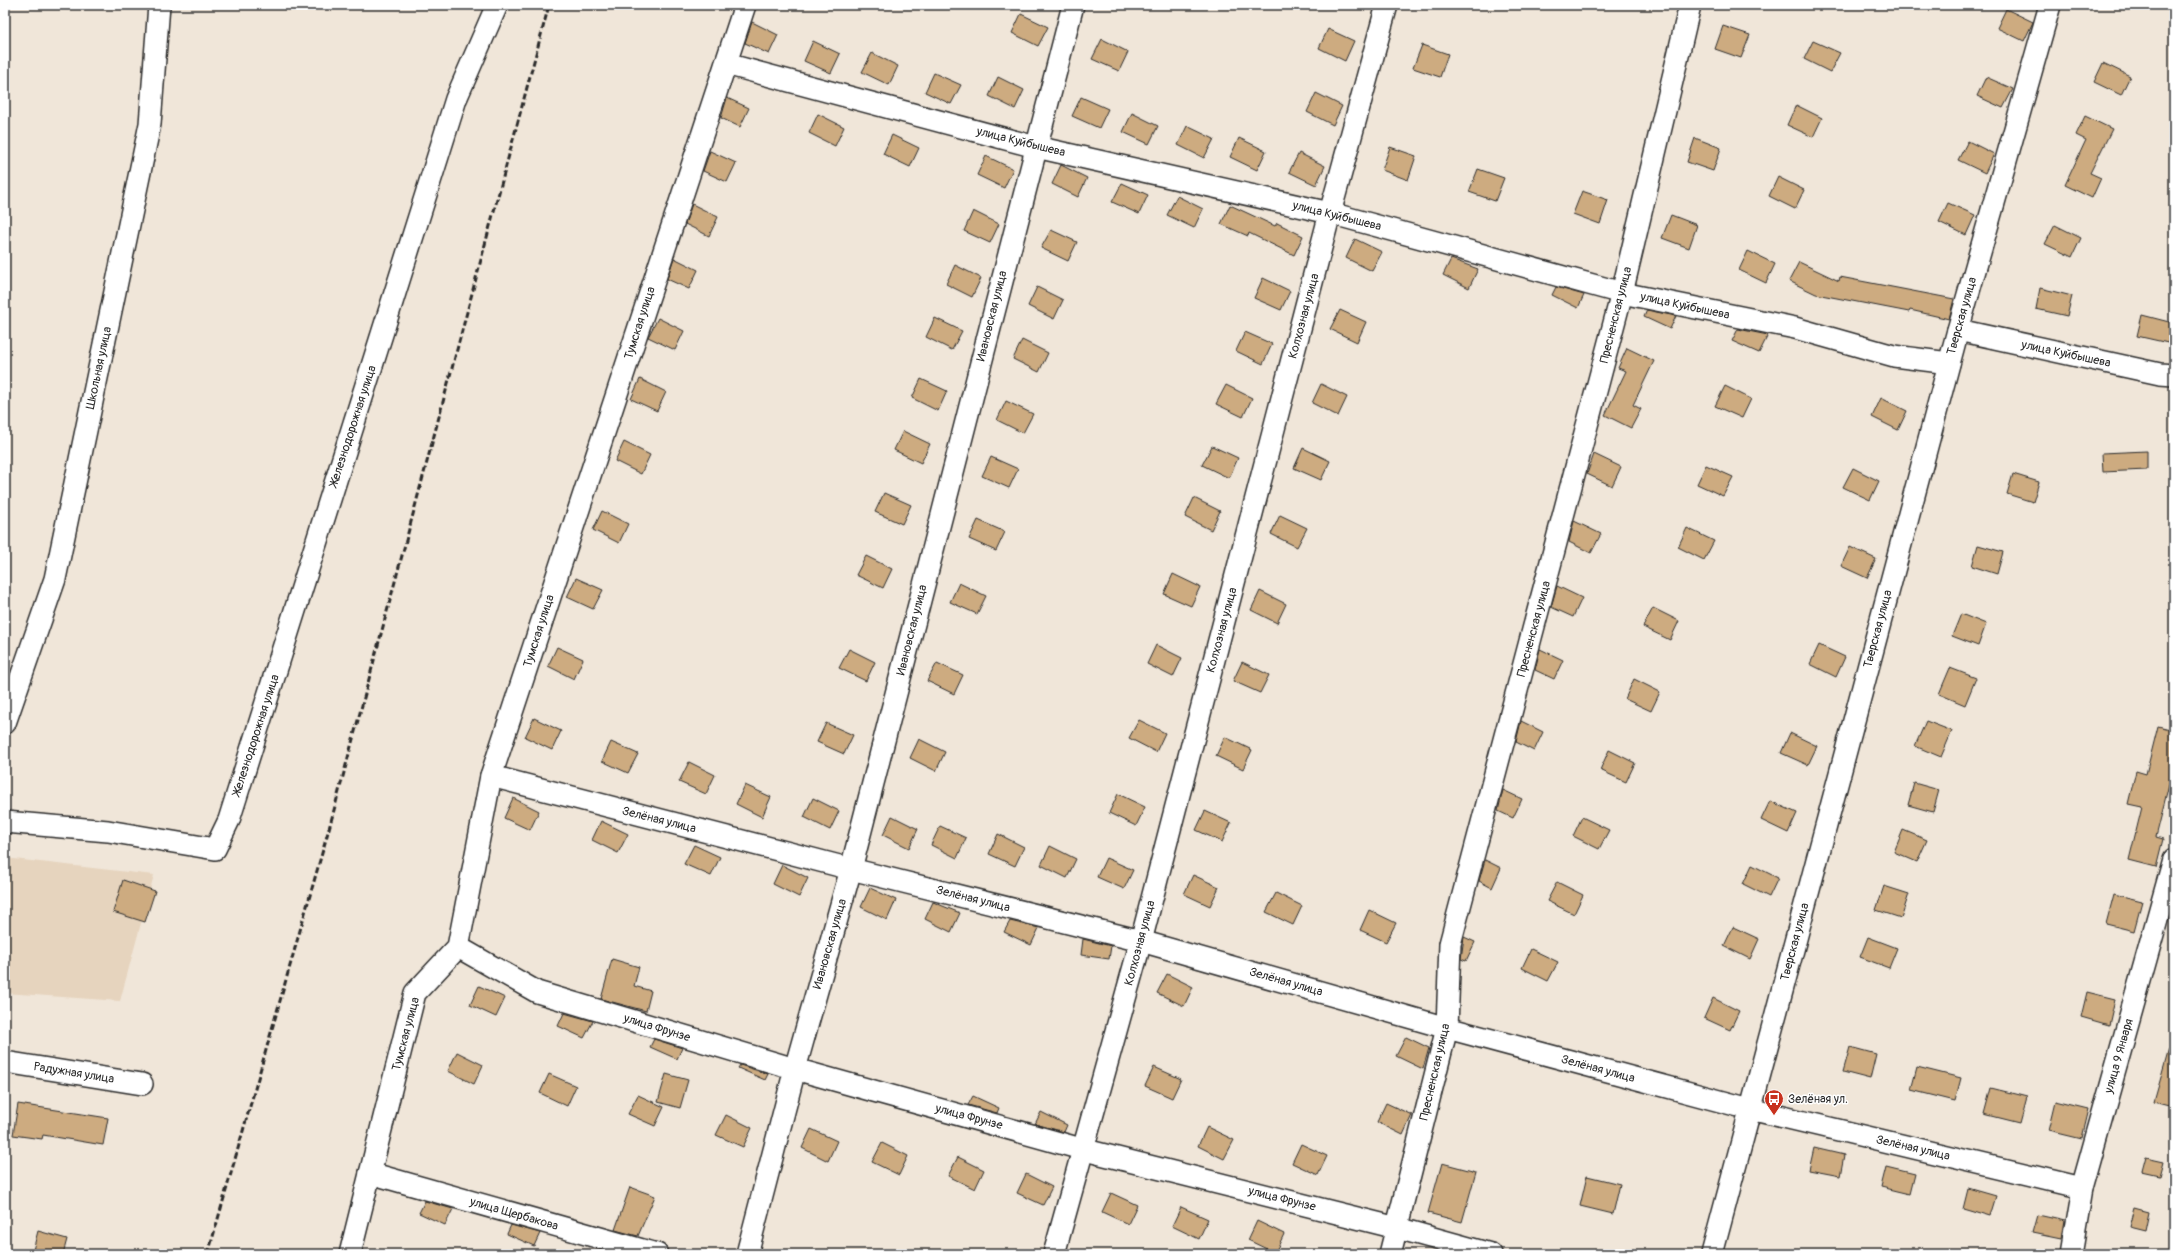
<svg xmlns="http://www.w3.org/2000/svg" width="2179" height="1259" font-family="Pangolin,sans-serif">
<rect width="100%" height="100%" fill="#f0e6d9"/>
<filter id="ink" filterUnits="userSpaceOnUse"><feTurbulence type="fractalNoise" baseFrequency=".025" numOctaves="2"/><feDisplacementMap in="SourceGraphic" scale="8" xChannelSelector="R" yChannelSelector="G"/><feConvolveMatrix kernelMatrix="1 2 1 2 8 2 1 2 1" color-interpolation-filters="sRGB"/></filter>
<g filter="url(#ink)">
<polygon fill="#e6d4be" points="5,858 154,875 120,1001 5,993"/>
<g fill="#cdab80" stroke="#2b2b2b">
<polygon points="2006,9 2033,22 2024,41 1997,28"/>
<polygon points="1021,14 1048,27 1038,46 1012,33"/>
<polygon points="752,22 778,35 769,54 745,43"/>
<polygon points="1723,26 1750,35 1741,58 1715,49"/>
<polygon points="1328,29 1354,41 1345,61 1319,48"/>
<polygon points="1102,39 1128,52 1119,71 1092,59"/>
<polygon points="813,41 840,54 831,73 804,61"/>
<polygon points="1813,41 1840,53 1830,72 1804,59"/>
<polygon points="1422,45 1448,54 1440,77 1413,68"/>
<polygon points="872,53 898,66 889,85 862,72"/>
<polygon points="2103,63 2130,76 2121,95 2094,82"/>
<polygon points="934,73 961,85 951,104 925,92"/>
<polygon points="998,77 1024,90 1015,109 989,96"/>
<polygon points="1986,77 2013,89 2003,108 1977,96"/>
<polygon points="1316,93 1342,106 1333,125 1307,112"/>
<polygon points="1081,97 1108,109 1099,128 1072,116"/>
<polygon points="727,98 749,108 740,127 721,118"/>
<polygon points="1796,105 1822,118 1813,137 1787,125"/>
<polygon points="1132,113 1158,126 1149,144 1123,132"/>
<polygon points="818,114 844,127 835,146 809,133"/>
<polygon points="2085,116 2112,129 2090,173 2101,178 2092,198 2065,185 2086,140 2076,135"/>
<polygon points="1187,126 1214,139 1204,158 1178,145"/>
<polygon points="892,135 919,148 910,167 883,154"/>
<polygon points="1239,138 1266,151 1257,170 1230,157"/>
<polygon points="1695,138 1721,148 1713,171 1687,162"/>
<polygon points="1968,141 1994,154 1985,173 1958,160"/>
<polygon points="1390,147 1416,156 1408,180 1382,170"/>
<polygon points="710,151 736,163 727,182 703,171"/>
<polygon points="1299,153 1325,166 1316,185 1289,172"/>
<polygon points="986,156 1013,169 1004,188 977,175"/>
<polygon points="1061,165 1087,178 1078,197 1052,184"/>
<polygon points="1478,169 1504,178 1495,201 1469,192"/>
<polygon points="1778,177 1804,190 1795,209 1769,196"/>
<polygon points="1122,183 1148,195 1139,214 1112,202"/>
<polygon points="1582,191 1608,200 1600,224 1573,214"/>
<polygon points="1177,196 1203,209 1194,228 1167,215"/>
<polygon points="1948,203 1975,215 1966,235 1939,222"/>
<polygon points="692,204 718,217 709,236 685,224"/>
<polygon points="1230,205 1275,226 1277,223 1303,236 1294,255 1249,233 1248,236 1221,224"/>
<polygon points="973,211 999,224 990,243 964,231"/>
<polygon points="1671,215 1697,225 1689,248 1662,238"/>
<polygon points="2055,225 2081,238 2072,257 2045,244"/>
<polygon points="1051,230 1077,242 1068,261 1041,248"/>
<polygon points="1355,239 1382,252 1372,271 1346,258"/>
<polygon points="1748,251 1775,264 1766,283 1739,270"/>
<polygon points="674,258 698,270 689,289 667,279"/>
<polygon points="1451,259 1478,269 1469,288 1443,275"/>
<polygon points="1799,262 1839,281 1840,277 1954,299 1949,319 1910,310 1909,312 1816,294 1789,281"/>
<polygon points="955,265 981,278 972,297 946,284"/>
<polygon points="1263,278 1290,291 1281,310 1254,298"/>
<polygon points="1037,287 1063,300 1054,319 1028,306"/>
<polygon points="1556,287 1584,295 1578,308 1552,295"/>
<polygon points="2040,288 2072,296 2067,316 2036,309"/>
<polygon points="1340,310 1366,322 1357,342 1330,329"/>
<polygon points="1647,310 1676,316 1670,329 1644,317"/>
<polygon points="2142,315 2173,323 2168,343 2137,336"/>
<polygon points="658,318 684,331 675,350 648,337"/>
<polygon points="935,318 962,331 952,350 926,337"/>
<polygon points="1738,329 1768,335 1759,353 1732,341"/>
<polygon points="1245,332 1272,344 1263,364 1236,351"/>
<polygon points="1022,340 1048,353 1039,372 1013,359"/>
<polygon points="1627,348 1654,361 1633,405 1641,409 1631,428 1605,415 1626,371 1618,368"/>
<polygon points="640,379 666,392 657,411 631,399"/>
<polygon points="921,379 947,391 938,411 912,398"/>
<polygon points="1321,384 1347,397 1338,416 1312,403"/>
<polygon points="1226,385 1252,398 1243,417 1216,404"/>
<polygon points="1725,386 1751,399 1742,418 1715,406"/>
<polygon points="1881,398 1907,411 1898,430 1872,417"/>
<polygon points="1006,401 1033,414 1023,433 997,420"/>
<polygon points="903,431 930,444 921,463 894,450"/>
<polygon points="624,442 650,455 641,474 615,461"/>
<polygon points="1212,446 1238,458 1229,478 1202,465"/>
<polygon points="1303,448 1330,461 1321,480 1294,468"/>
<polygon points="2147,451 2147,470 2103,472 2102,453"/>
<polygon points="1594,454 1621,467 1612,486 1587,474"/>
<polygon points="991,457 1018,469 1009,488 982,476"/>
<polygon points="1706,465 1733,477 1723,496 1697,484"/>
<polygon points="1853,468 1879,481 1870,500 1843,487"/>
<polygon points="2013,474 2039,482 2033,502 2007,494"/>
<polygon points="884,493 911,505 902,524 875,512"/>
<polygon points="1194,498 1220,511 1211,530 1185,517"/>
<polygon points="602,511 628,524 619,543 593,530"/>
<polygon points="1280,515 1307,528 1297,547 1271,534"/>
<polygon points="978,520 1005,532 996,551 969,539"/>
<polygon points="1574,521 1601,534 1591,553 1569,542"/>
<polygon points="1687,528 1714,541 1704,560 1678,547"/>
<polygon points="1978,545 2003,552 1997,574 1972,566"/>
<polygon points="1850,547 1876,559 1867,578 1841,566"/>
<polygon points="866,556 892,569 883,588 856,575"/>
<polygon points="1173,574 1200,587 1191,606 1164,594"/>
<polygon points="576,578 603,590 593,609 567,597"/>
<polygon points="959,583 986,596 977,614 950,602"/>
<polygon points="1557,586 1582,598 1573,617 1551,607"/>
<polygon points="1260,591 1286,604 1277,623 1251,610"/>
<polygon points="1653,608 1679,621 1670,640 1643,627"/>
<polygon points="1961,614 1986,624 1978,646 1952,636"/>
<polygon points="1156,645 1182,658 1173,677 1147,664"/>
<polygon points="1819,645 1845,657 1836,677 1810,664"/>
<polygon points="557,647 583,659 574,679 548,666"/>
<polygon points="849,649 875,662 866,681 839,668"/>
<polygon points="1540,649 1563,660 1554,679 1535,670"/>
<polygon points="1242,662 1269,675 1260,693 1233,681"/>
<polygon points="937,663 963,675 954,694 927,681"/>
<polygon points="1950,668 1976,678 1965,705 1939,694"/>
<polygon points="1634,679 1660,692 1651,711 1625,699"/>
<polygon points="534,718 561,731 552,750 525,737"/>
<polygon points="1139,720 1165,733 1156,752 1129,738"/>
<polygon points="1521,721 1543,732 1534,751 1516,742"/>
<polygon points="1926,721 1952,731 1941,757 1915,746"/>
<polygon points="826,723 853,735 844,754 817,742"/>
<polygon points="2158,726 2174,730 2174,765 2156,837 2163,839 2156,867 2129,860 2142,807 2128,804 2136,771 2146,774"/>
<polygon points="1790,733 1817,746 1808,765 1781,753"/>
<polygon points="1225,737 1252,750 1243,769 1216,756"/>
<polygon points="919,739 945,752 936,771 910,758"/>
<polygon points="611,742 638,754 628,773 602,761"/>
<polygon points="1609,750 1635,763 1626,782 1600,770"/>
<polygon points="689,762 715,775 706,794 679,782"/>
<polygon points="1914,783 1939,790 1933,812 1908,805"/>
<polygon points="745,785 771,797 762,817 736,804"/>
<polygon points="1503,790 1522,799 1513,818 1498,811"/>
<polygon points="1118,794 1145,807 1136,826 1109,813"/>
<polygon points="513,798 539,811 530,830 504,818"/>
<polygon points="813,798 839,811 830,830 804,817"/>
<polygon points="1770,801 1797,813 1788,833 1761,820"/>
<polygon points="1205,811 1231,823 1222,842 1196,830"/>
<polygon points="892,816 918,829 909,848 883,835"/>
<polygon points="1582,817 1609,830 1599,849 1573,836"/>
<polygon points="601,821 628,834 618,853 592,840"/>
<polygon points="940,826 966,838 957,858 931,845"/>
<polygon points="1903,830 1927,840 1917,862 1894,852"/>
<polygon points="998,834 1024,847 1015,866 989,854"/>
<polygon points="694,845 720,857 711,876 684,864"/>
<polygon points="1050,846 1076,859 1067,878 1041,865"/>
<polygon points="1106,858 1133,870 1124,889 1097,877"/>
<polygon points="1485,860 1501,868 1492,888 1479,881"/>
<polygon points="782,865 808,878 799,897 773,884"/>
<polygon points="1752,865 1778,878 1769,897 1743,884"/>
<polygon points="1193,875 1219,887 1210,906 1184,894"/>
<polygon points="123,880 155,891 145,922 113,912"/>
<polygon points="1557,882 1583,895 1574,914 1547,901"/>
<polygon points="1884,886 1909,894 1901,918 1876,910"/>
<polygon points="870,888 896,900 887,920 861,907"/>
<polygon points="1276,893 1302,906 1293,925 1266,912"/>
<polygon points="2114,894 2142,901 2134,931 2106,924"/>
<polygon points="933,902 960,913 951,932 925,919"/>
<polygon points="1369,910 1396,923 1386,942 1360,930"/>
<polygon points="1010,921 1039,928 1031,945 1004,932"/>
<polygon points="1733,927 1759,939 1750,959 1724,946"/>
<polygon points="1464,937 1475,942 1466,961 1461,959"/>
<polygon points="1868,937 1897,948 1889,968 1860,957"/>
<polygon points="1083,939 1111,946 1109,959 1081,955"/>
<polygon points="1531,949 1558,962 1548,981 1522,968"/>
<polygon points="612,959 639,967 634,986 651,991 646,1011 601,999"/>
<polygon points="1167,974 1193,987 1184,1006 1157,993"/>
<polygon points="479,986 505,998 496,1017 470,1005"/>
<polygon points="2087,992 2115,999 2109,1025 2081,1017"/>
<polygon points="1713,998 1739,1011 1730,1030 1704,1018"/>
<polygon points="564,1013 593,1021 584,1038 558,1026"/>
<polygon points="1406,1037 1429,1048 1423,1069 1396,1056"/>
<polygon points="654,1039 682,1048 677,1059 650,1047"/>
<polygon points="1850,1047 1876,1054 1870,1079 1843,1072"/>
<polygon points="2169,1049 2174,1049 2174,1107 2154,1102"/>
<polygon points="457,1052 483,1065 474,1084 448,1071"/>
<polygon points="740,1065 768,1074 765,1080 738,1068"/>
<polygon points="1154,1067 1181,1079 1172,1098 1145,1086"/>
<polygon points="1917,1067 1961,1078 1955,1101 1911,1090"/>
<polygon points="549,1074 576,1086 567,1106 540,1093"/>
<polygon points="666,1074 688,1080 680,1108 658,1102"/>
<polygon points="1991,1088 2027,1097 2020,1123 1984,1114"/>
<polygon points="638,1095 664,1107 655,1126 628,1114"/>
<polygon points="973,1096 999,1108 997,1113 968,1105"/>
<polygon points="2056,1101 2089,1109 2082,1138 2049,1130"/>
<polygon points="1386,1103 1412,1115 1403,1135 1377,1122"/>
<polygon points="18,1104 108,1118 103,1145 43,1135 42,1139 13,1135"/>
<polygon points="1041,1112 1067,1125 1064,1132 1035,1124"/>
<polygon points="726,1115 752,1128 743,1147 716,1135"/>
<polygon points="1207,1127 1234,1140 1224,1159 1198,1146"/>
<polygon points="811,1129 837,1141 828,1161 802,1148"/>
<polygon points="882,1143 908,1156 899,1175 872,1162"/>
<polygon points="1301,1144 1327,1156 1318,1175 1292,1163"/>
<polygon points="1814,1148 1844,1155 1840,1176 1809,1170"/>
<polygon points="958,1157 984,1170 975,1189 948,1176"/>
<polygon points="2145,1159 2163,1163 2159,1178 2141,1174"/>
<polygon points="1442,1163 1476,1172 1462,1222 1428,1213"/>
<polygon points="1886,1167 1915,1174 1910,1194 1881,1187"/>
<polygon points="1026,1174 1052,1187 1043,1205 1017,1193"/>
<polygon points="1587,1176 1620,1184 1613,1214 1580,1206"/>
<polygon points="630,1187 655,1196 638,1236 615,1230"/>
<polygon points="1968,1188 1996,1196 1990,1216 1963,1208"/>
<polygon points="1111,1193 1137,1205 1128,1224 1102,1212"/>
<polygon points="425,1201 453,1209 445,1225 419,1213"/>
<polygon points="1181,1207 1208,1219 1199,1239 1172,1226"/>
<polygon points="2136,1208 2151,1212 2147,1231 2131,1227"/>
<polygon points="2037,1215 2064,1221 2061,1239 2032,1233"/>
<polygon points="1257,1221 1284,1234 1275,1253 1248,1240"/>
<polygon points="511,1225 540,1233 534,1246 507,1234"/>
<polygon points="38,1231 67,1239 63,1254 32,1254"/>
</g>
<g fill="none" stroke-linecap="round" stroke-linejoin="round">
<defs>
<g id="minor">
<polyline points="726,64 1036,147 1330,213 1622,293 1795,328 1894,356 1949,363"/>
<polyline points="1958,330 2160,374 2174,375"/>
<polyline points="5,723 55,579 150,124 159,5"/>
<polyline points="491,776 851,869 1141,941 1447,1028 1750,1109 2082,1188"/>
<polyline points="5,822 108,831 215,849 229,820 456,99 497,5"/>
<polyline points="458,947 537,992 795,1069 1085,1150 1397,1228 1491,1254"/>
<polyline points="5,1062 142,1084"/>
<polyline points="370,1173 657,1254"/>
<polyline points="350,1254 415,993 458,947 491,776 745,5"/>
<polyline points="747,1254 795,1069 851,869 1073,5"/>
<polyline points="1054,1254 1141,941 1330,213 1387,5"/>
<polyline points="1390,1254 1447,1028 1450,944 1622,293 1690,5"/>
<polyline points="1712,1254 1958,330 2050,5"/>
<polyline points="2071,1254 2082,1188 2174,859"/>
</g>
</defs>
<use href="#minor" stroke="#2b2b2b" stroke-width="24"/>
<use href="#minor" stroke="#fff" stroke-width="21"/>
<polyline stroke="#2b2b2b" stroke-width="3" stroke-dasharray="6 3" stroke-linecap="butt" points="208,1254 330,825 549,5"/>
</g>
</g>
<defs>
<symbol id="bus-pin" viewBox="-11 -11 22 30"><path d="M0 17L-7.5 6A9.5 9.5 0 1 1 7.5 6Z" fill="#c8321e" stroke="#fff"/><path d="M-5-6H5V4H4V6H2V4H-2V6H-4V4H-5ZM-3.5-4V0h7V-4ZM-3.5 1.2v1.5H-2V1.2ZM2 1.2v1.5H3.5V1.2Z" fill="#fff"/></symbol>
</defs>
<g fill-rule="evenodd">
<use href="#bus-pin" x="1763" y="1088" width="22" height="30"/>
</g>
<g text-anchor="middle" dominant-baseline="central" stroke-width="3" stroke-linejoin="round" paint-order="stroke">
<g font-size="12" fill="#2b2b2b" stroke="#fff">
<text transform="translate(1021 142) rotate(14)">улица Куйбышева</text>
<text transform="translate(1337 216) rotate(14)">улица Куйбышева</text>
<text transform="translate(1685 306) rotate(12)">улица Куйбышева</text>
<text transform="translate(1616 315) rotate(-76)">Пресненская улица</text>
<text transform="translate(992 316) rotate(-76)">Ивановская улица</text>
<text transform="translate(1304 316) rotate(-75)">Колхозная улица</text>
<text transform="translate(1962 316) rotate(-74)">Тверская улица</text>
<text transform="translate(640 323) rotate(-72)">Тумская улица</text>
<text transform="translate(2066 354) rotate(12)">улица Куйбышева</text>
<text transform="translate(99 368) rotate(-78)">Школьная улица</text>
<text transform="translate(353 426) rotate(-72)">Железнодорожная улица</text>
<text transform="translate(1534 629) rotate(-75)">Пресненская улица</text>
<text transform="translate(1878 629) rotate(-75)">Тверская улица</text>
<text transform="translate(912 630) rotate(-76)">Ивановская улица</text>
<text transform="translate(1222 630) rotate(-75)">Колхозная улица</text>
<text transform="translate(539 631) rotate(-72)">Тумская улица</text>
<text transform="translate(256 735) rotate(-72)">Железнодорожная улица</text>
<text transform="translate(659 820) rotate(14)">Зелёная улица</text>
<text transform="translate(973 899) rotate(14)">Зелёная улица</text>
<text transform="translate(1795 942) rotate(-75)">Тверская улица</text>
<text transform="translate(1140 943) rotate(-75)">Колхозная улица</text>
<text transform="translate(830 944) rotate(-74)">Ивановская улица</text>
<text transform="translate(1286 982) rotate(16)">Зелёная улица</text>
<text transform="translate(657 1028) rotate(17)">улица Фрунзе</text>
<text transform="translate(406 1034) rotate(-75)">Тумская улица</text>
<text transform="translate(2119 1056) rotate(-74)">улица 9 Января</text>
<text transform="translate(1598 1069) rotate(15)">Зелёная улица</text>
<text transform="translate(1435 1072) rotate(-77)">Пресненская улица</text>
<text transform="translate(74 1073) rotate(9)">Радужная улица</text>
<text transform="translate(969 1117) rotate(15)">улица Фрунзе</text>
<text transform="translate(1913 1148) rotate(13)">Зелёная улица</text>
<text transform="translate(1282 1199) rotate(14)">улица Фрунзе</text>
<text transform="translate(514 1214) rotate(16)">улица Щербакова</text>
</g>
<g font-size="12" fill="#2b2b2b" stroke="#fff" text-anchor="start">
<text x="1788" y="1099">Зелёная ул.</text>
</g>
</g>
<rect width="2179" height="1259" fill="none" stroke="#fff" stroke-width="20"/>
<rect x="10" y="10" width="2159" height="1239" fill="none" stroke="#2b2b2b" stroke-width="1.5" filter="url(#ink)"/>
</svg>
